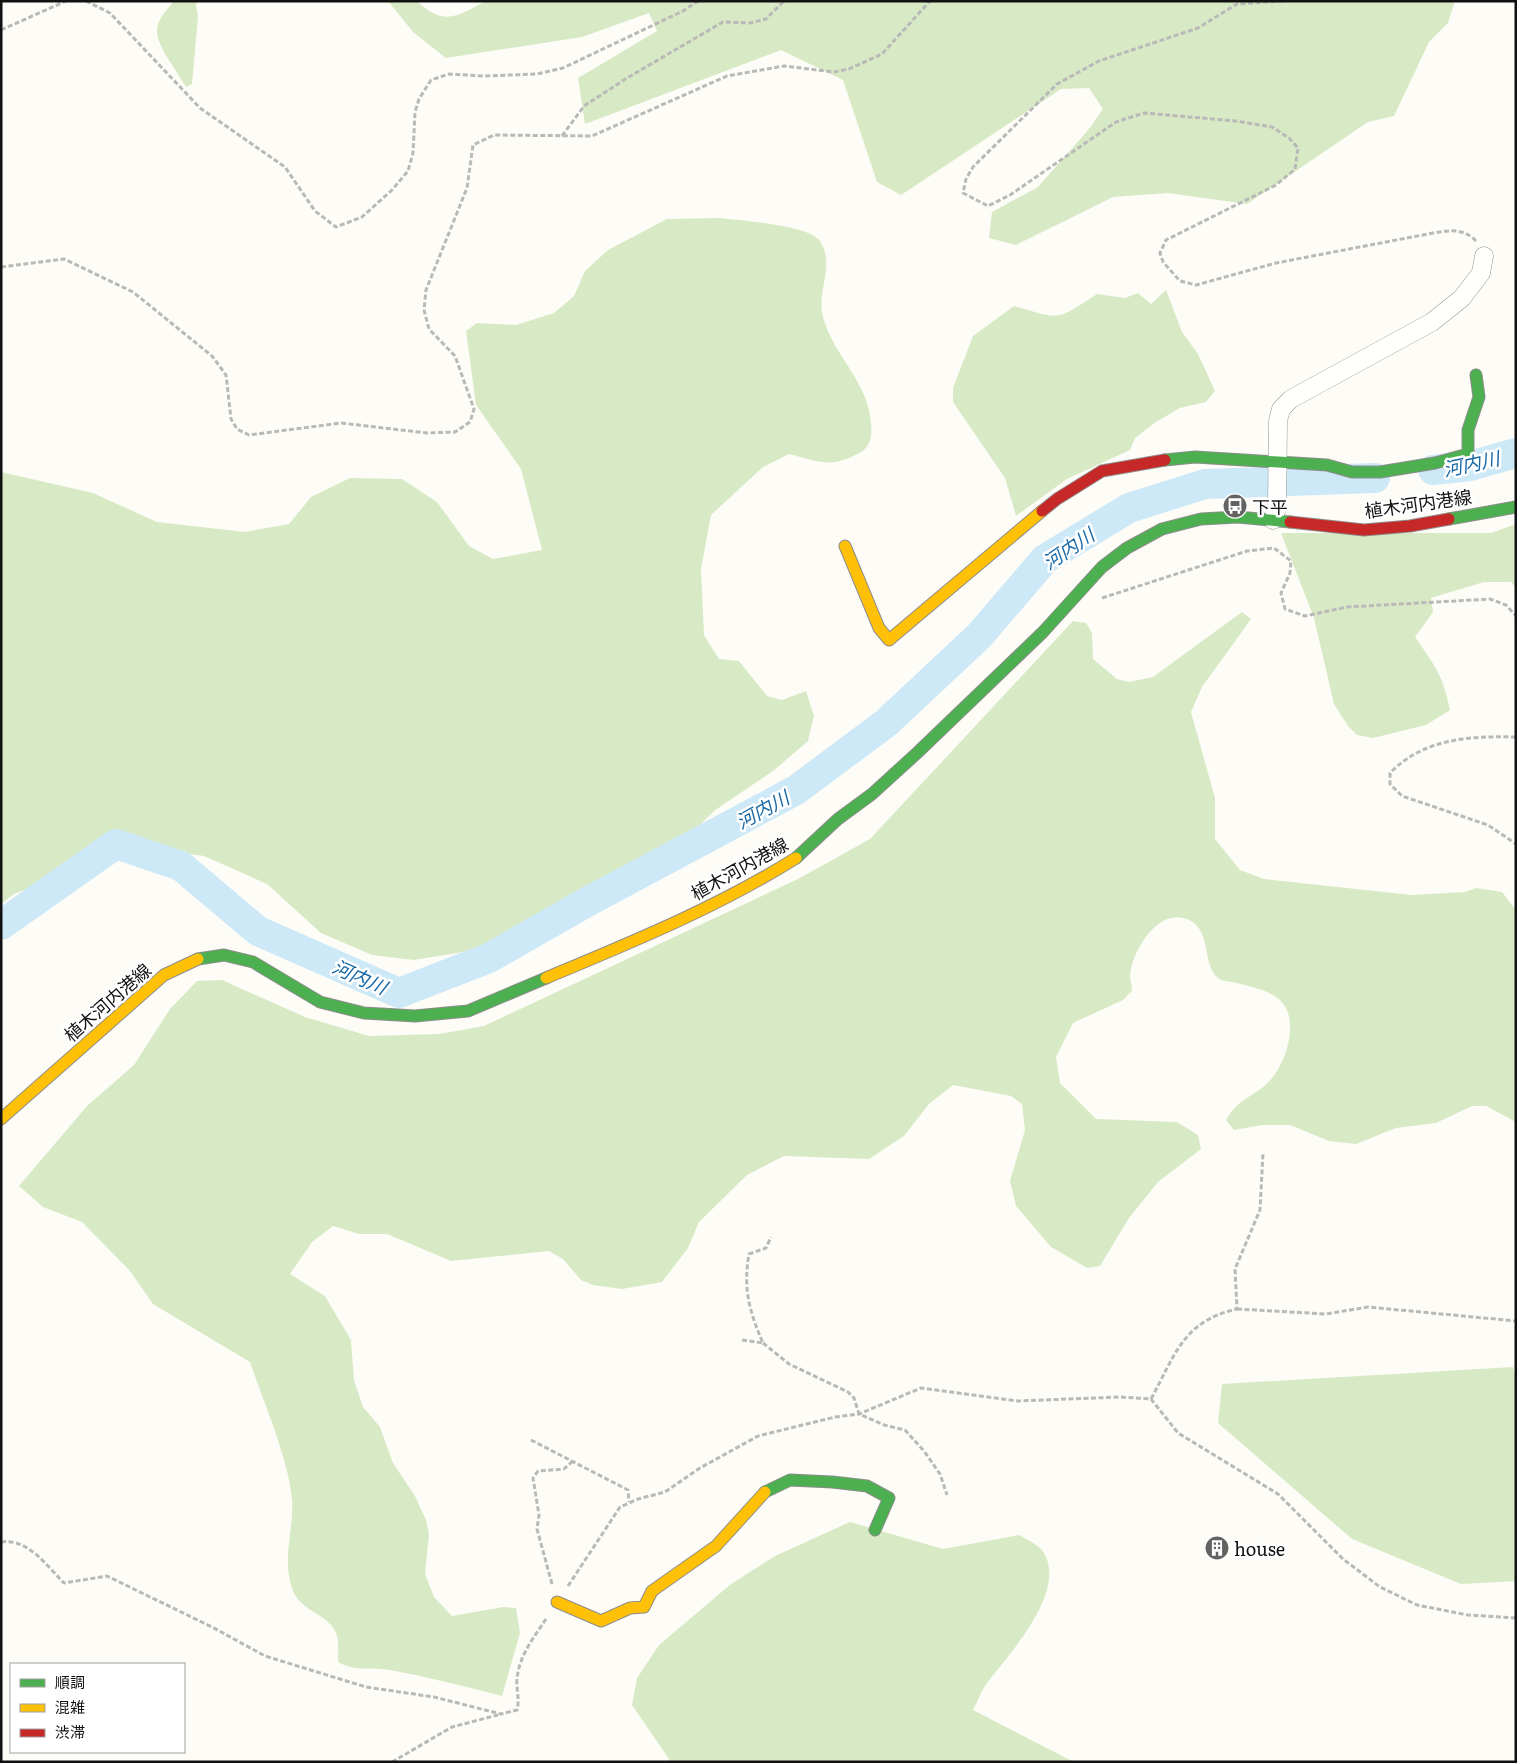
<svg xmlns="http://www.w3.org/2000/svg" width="1517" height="1763" font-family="Literata,'Noto Sans JP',serif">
<rect width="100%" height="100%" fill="#fdfcf7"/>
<g fill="#d8eac5">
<path d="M 174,1 L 198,1 L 196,4 L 198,17 L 192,84 L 186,87 C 179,74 157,46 157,32 C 156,20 167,10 174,1 Z"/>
<path d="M 388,1 L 417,1 C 444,27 457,16 486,1 L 1455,1 L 1448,23 L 1429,42 L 1394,116 L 1368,122 L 1247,204 L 1168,193 L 1113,197 L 1016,245 L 989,238 L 992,212 L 1038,187 L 1089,129 L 1103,109 L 1089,88 L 1061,89 L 901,195 L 877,182 L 843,80 L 781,50 L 585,124 L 578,78 L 657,31 L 649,13 L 582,37 L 446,58 L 413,32 Z"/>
<path d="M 718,218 C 738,220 810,225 820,241 C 835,265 818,288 822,312 C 828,345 855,369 866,400 C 871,415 877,444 861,452 C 830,469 821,462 789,454 L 763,467 L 711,515 L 701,569 L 704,635 L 719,659 L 739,661 L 767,696 L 782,700 L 806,691 L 814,716 L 808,741 L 773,771 L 714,811 L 686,839 L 614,886 L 469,951 L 414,960 L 372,955 L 321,933 L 267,884 L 204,856 L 148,848 L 120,853 L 14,894 L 1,904 L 1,472 L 93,493 L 157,522 L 245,532 L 289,524 L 311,497 L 350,478 L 402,479 L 437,502 L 469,546 L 493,559 L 542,550 L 521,469 L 476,405 L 466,331 L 477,323 L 516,325 L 554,313 L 574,296 L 585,271 L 608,250 L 667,219 Z"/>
<path d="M 1166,290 L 1182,332 L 1198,354 L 1215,391 L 1206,402 L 1180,408 L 1156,422 L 1135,438 L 1130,450 L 1067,479 L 1016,516 L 1005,478 L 953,402 L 953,388 L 973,336 L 1014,306 C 1061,320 1056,321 1097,294 L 1125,298 L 1138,293 L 1151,304 Z"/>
<path d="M 1516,524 L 1516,588 L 1511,582 L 1484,582 L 1431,598 L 1433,612 L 1415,637 C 1435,666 1443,675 1450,710 L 1426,725 L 1373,738 L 1357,735 L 1348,726 L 1334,704 L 1314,618 L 1281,533 L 1491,533 Z"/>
<path d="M 1242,612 L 1251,619 L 1202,687 L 1191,712 L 1215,798 L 1215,839 L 1240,870 L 1264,879 L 1412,895 L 1465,892 L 1476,888 L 1502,892 L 1516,910 L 1516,1122 L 1486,1106 L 1472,1106 L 1436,1123 L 1396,1128 L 1356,1144 L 1329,1141 L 1290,1125 L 1262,1125 L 1234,1130 L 1226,1120 C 1234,1104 1248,1098 1262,1088 C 1279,1075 1290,1049 1290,1028 C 1291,992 1259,989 1232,982 C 1227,981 1221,981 1218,978 C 1202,964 1211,932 1191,921 C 1160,904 1132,950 1130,976 C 1130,980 1132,986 1132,991 L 1123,1000 L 1073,1023 L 1056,1057 L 1060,1083 L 1096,1119 L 1177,1122 L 1198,1135 L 1201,1149 L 1158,1182 L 1129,1218 L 1100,1266 L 1087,1268 L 1051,1247 L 1016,1206 L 1010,1181 L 1025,1130 L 1022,1104 L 1011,1096 L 953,1085 L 929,1104 L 904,1136 L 869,1159 L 784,1156 L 747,1175 L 699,1222 L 688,1248 L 662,1282 L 622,1289 L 593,1285 L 581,1280 L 563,1259 L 549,1251 L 451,1261 L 387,1234 L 359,1234 L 333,1226 L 312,1242 L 290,1274 L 325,1296 L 351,1340 L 354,1380 L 363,1407 L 380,1427 L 393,1463 L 415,1496 L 426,1520 L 429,1534 L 425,1574 L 434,1597 L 452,1616 L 503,1607 L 516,1608 L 520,1633 L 502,1696 C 464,1686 428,1677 390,1670 C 371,1667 355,1672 338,1662 C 338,1654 339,1643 337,1636 C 331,1614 301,1612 293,1591 C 281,1560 294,1531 292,1500 C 289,1460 263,1401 250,1362 L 153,1304 L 130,1271 L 82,1222 L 43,1207 L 19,1186 L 87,1106 L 134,1065 L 170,1009 L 197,981 L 222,980 L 305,1017 L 369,1036 L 439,1034 L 484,1026 L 798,879 L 870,839 L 1073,621 L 1086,623 L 1092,633 L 1093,659 L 1117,679 L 1129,682 L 1153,677 Z"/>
<polygon points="1513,1367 1516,1379 1516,1581 1461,1584 1352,1539 1218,1423 1222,1384"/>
<path d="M 850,1522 L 943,1549 L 1019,1535 C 1026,1539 1037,1544 1042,1550 C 1070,1589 1010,1653 987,1683 C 981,1691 978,1701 973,1710 L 1070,1760 L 1079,1762 L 671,1762 L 632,1705 L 637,1678 L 659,1645 L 731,1584 L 775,1556 Z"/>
</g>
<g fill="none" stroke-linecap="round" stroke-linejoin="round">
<g stroke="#cde8f7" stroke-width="30">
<polyline points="1433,470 1470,466 1516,453"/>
<polyline points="1,925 116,844 181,866 258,931 399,993 489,958 587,902 796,790 886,723 979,636 1045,559 1129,508 1205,484 1375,478"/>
</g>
<defs>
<polyline id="street" points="1273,520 1277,508 1278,421 1281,409 1291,399 1432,322 1462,298 1481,273 1484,256"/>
<g id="fast">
<polyline points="1165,460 1195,457 1327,465 1352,472 1380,472 1435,463 1468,454 1468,430 1479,397 1476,375"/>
<polyline points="1449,519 1516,507"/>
<polyline points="796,858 838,819 872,794 917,753 1043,632 1102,567 1127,548 1162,529 1201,519 1238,517 1290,522"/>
<polyline points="198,959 224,955 253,962 320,1002 364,1013 415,1016 468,1011 546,978"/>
<polyline points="765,1492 790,1480 832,1482 867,1486 889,1498 875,1530"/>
</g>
<g id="slow">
<polyline points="845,546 879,628 889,640 1042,511"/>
<path d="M 546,978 C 632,942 718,907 796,858"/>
<polyline points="1,1119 164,975 198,959"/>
<polyline points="557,1602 601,1621 630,1608 644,1607 652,1591 716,1546 765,1492"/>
</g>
<g id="jam">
<polyline points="1042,511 1057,499 1102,471 1165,460"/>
<polyline points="1290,522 1364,530 1410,526 1449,519"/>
</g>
</defs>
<use href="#street" stroke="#979795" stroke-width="19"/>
<use href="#fast" stroke="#8e8d8b" stroke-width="13"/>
<use href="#slow" stroke="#8e8d8b" stroke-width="13"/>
<use href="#jam" stroke="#8e8d8b" stroke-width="13"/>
<g stroke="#b9b9b8" stroke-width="3" stroke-dasharray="5 2.5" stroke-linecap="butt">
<polyline points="86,1 110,13 200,108 285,167 315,211 336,227 362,217 392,190 408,171 413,153 415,112 419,99 431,80 449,74 484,76 537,74 563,68 683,11 698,1"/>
<path d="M 1283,1 L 1237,4 L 1198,28 L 1099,61 L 1057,84 L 973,167 L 966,179 L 963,193 L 988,206 L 1010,195 L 1116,122 L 1144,113 L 1236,121 L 1272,127 L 1289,138 L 1298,148 L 1295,169 L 1276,185 L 1166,240 L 1160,253 L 1163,262 L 1180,281 L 1196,285 L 1276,263 L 1433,233 C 1451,230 1464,228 1477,242"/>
<polyline points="1,30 66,1"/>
<polyline points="562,136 584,106 627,78 723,22 750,23 766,19 784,1"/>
<polyline points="1,267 64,259 133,292 212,356 226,375 231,419 237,429 249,435 341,423 427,433 455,432 470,422 474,409 455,356 429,329 424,310 426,290 467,188 473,145 494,135 592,136 727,76 784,66 834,72 849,69 882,54 930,1"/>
<polyline points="1102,598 1247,551 1274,548 1291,561 1290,573 1281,593 1285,609 1305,616 1347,607 1490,599 1506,605 1516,616"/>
<path d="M 1516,737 C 1470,736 1424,738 1390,773 L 1390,784 L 1402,796 L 1488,825 L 1516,844"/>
<polyline points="1237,1309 1326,1314 1368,1307 1516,1321"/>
<path d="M 742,1340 L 763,1343 C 749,1311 743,1288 749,1254 L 766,1248 L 771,1237"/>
<polyline points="763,1343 789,1364 848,1392 854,1398 859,1414 884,1425 905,1430 924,1451 940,1474 947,1495"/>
<path d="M 1151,1399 C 1175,1355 1183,1321 1237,1309 L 1235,1269 L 1260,1210 L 1263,1153"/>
<polyline points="531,1440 628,1490 629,1502"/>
<path d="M 1,1542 C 28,1538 47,1566 64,1583 L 107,1576 L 212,1627 L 265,1656 L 366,1687 L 434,1697 L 501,1714 L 517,1710 C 520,1699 516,1690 517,1679 C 519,1656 534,1637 546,1619"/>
<polyline points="552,1584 537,1529 539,1515 533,1478 538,1471 564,1469 573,1461"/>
<polyline points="568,1586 620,1507 638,1499 665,1492 700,1468 758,1436 835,1417 859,1414 921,1388 1018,1401 1120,1397 1151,1399 1178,1433 1278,1494 1343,1559 1380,1587 1417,1605 1468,1615 1516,1618"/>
<polyline points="392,1762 452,1727 498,1715"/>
</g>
<use href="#street" stroke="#fffffe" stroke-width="18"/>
<use href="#fast" stroke="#4caf50" stroke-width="11"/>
<use href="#slow" stroke="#ffc107" stroke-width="11"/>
<use href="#jam" stroke="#c62828" stroke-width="11"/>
</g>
<defs>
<symbol id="bus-disc" viewBox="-11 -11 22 22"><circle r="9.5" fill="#646362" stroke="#fff"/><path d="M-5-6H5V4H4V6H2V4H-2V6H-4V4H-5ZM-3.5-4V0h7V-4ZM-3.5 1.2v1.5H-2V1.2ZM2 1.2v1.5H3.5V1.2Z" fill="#fff"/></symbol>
<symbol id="building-disc" viewBox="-11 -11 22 22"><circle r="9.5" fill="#646362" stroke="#fff"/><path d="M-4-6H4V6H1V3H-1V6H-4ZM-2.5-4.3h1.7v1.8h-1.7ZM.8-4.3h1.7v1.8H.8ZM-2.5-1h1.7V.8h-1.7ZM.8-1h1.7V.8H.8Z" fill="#fff"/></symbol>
</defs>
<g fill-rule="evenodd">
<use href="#bus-disc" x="1221" y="492" width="28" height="28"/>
<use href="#building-disc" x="1203" y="1534" width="28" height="28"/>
</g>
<g text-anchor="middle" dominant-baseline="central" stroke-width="5" stroke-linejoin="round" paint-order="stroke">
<g font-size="18" fill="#111" stroke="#fff">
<text transform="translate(1418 503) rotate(-8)">植木河内港線</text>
<text transform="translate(739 868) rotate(-29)">植木河内港線</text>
<text transform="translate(107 1002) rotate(-41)">植木河内港線</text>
</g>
<g font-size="18" fill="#111" stroke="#fff" text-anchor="start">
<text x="1252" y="506">下平</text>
<text x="1234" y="1548">house</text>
</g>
<g font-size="19" font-style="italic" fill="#1768a6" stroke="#fff">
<text transform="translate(1471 463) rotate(-12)">河内川</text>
<text transform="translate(1068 548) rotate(-34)">河内川</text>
<text transform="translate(762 809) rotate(-29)">河内川</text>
<text transform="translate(360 976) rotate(24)">河内川</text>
</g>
</g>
<rect width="1517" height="1763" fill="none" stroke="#111111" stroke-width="5"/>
<rect x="10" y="1663" width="175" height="90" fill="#ffffff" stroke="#a0a0a0"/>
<rect x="20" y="1679" width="25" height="8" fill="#4caf50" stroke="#a0a0a0"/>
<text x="55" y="1688" font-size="15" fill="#111111">順調</text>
<rect x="20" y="1704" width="25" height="8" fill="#ffc107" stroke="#a0a0a0"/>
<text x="55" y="1713" font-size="15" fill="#111111">混雑</text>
<rect x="20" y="1729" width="25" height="8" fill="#c62828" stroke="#a0a0a0"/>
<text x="55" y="1738" font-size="15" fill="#111111">渋滞</text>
</svg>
